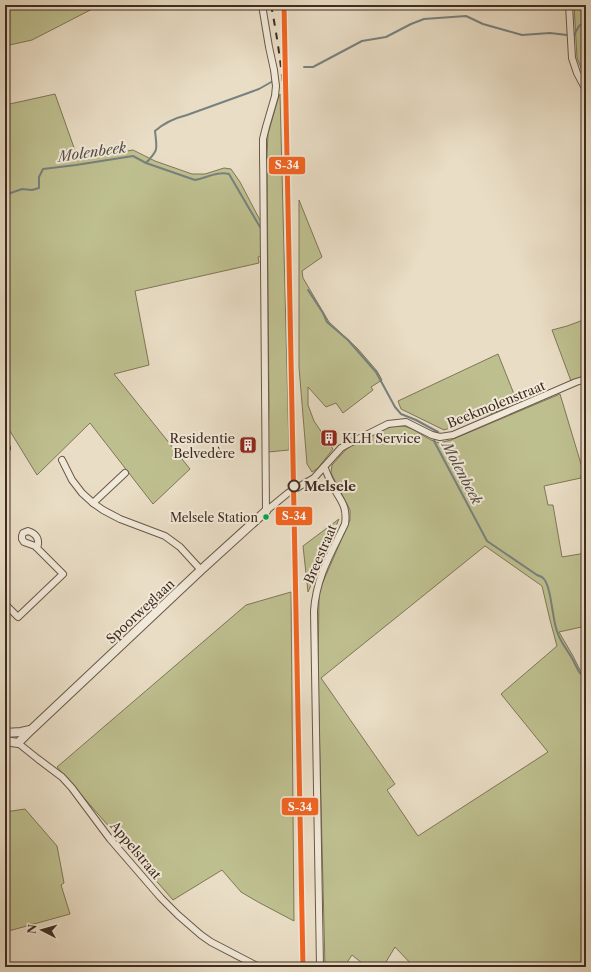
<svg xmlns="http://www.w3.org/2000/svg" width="591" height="972" font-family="'Libre Caslon Text',serif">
<rect width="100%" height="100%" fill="#e9ddc5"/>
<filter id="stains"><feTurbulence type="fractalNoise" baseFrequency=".005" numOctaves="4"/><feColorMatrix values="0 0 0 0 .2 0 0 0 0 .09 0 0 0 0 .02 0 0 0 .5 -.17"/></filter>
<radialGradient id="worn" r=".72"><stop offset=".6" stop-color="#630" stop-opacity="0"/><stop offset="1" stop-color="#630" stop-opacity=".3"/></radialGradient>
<g fill="#bebf8f" stroke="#7f7658" fill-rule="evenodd">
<polygon points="5,5 100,5 32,40 5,46"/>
<polygon points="574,5 586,5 586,78 582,70 577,58"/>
<polygon points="55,94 78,159 133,150 155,161 192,174 205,174 224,168 231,169 240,182 262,224 263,256 258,257 259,263 135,291 149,365 114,374 190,469 153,504 90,423 37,475 5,423 5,105"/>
<polygon points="280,94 289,450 268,452 269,406 267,156 268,134 278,99"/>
<polygon points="299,200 322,257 302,271 303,278 329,322 358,349 377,371 382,380 371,387 373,390 343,413 336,403 326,407 308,387 308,405 314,421 333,449 318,468 312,472 307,464 299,367"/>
<polygon points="586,319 586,375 571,381 552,330 567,326"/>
<polygon points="498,354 518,404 444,430 401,409 398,401"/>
<path d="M 560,394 L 584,474 L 581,475 L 581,478 L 544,486 L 548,505 L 553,505 L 562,557 L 586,553 L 586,626 L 559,632 L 573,656 L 580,670 L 584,674 L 586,675 L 586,967 L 473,967 L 467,963 L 463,967 L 414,967 L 395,947 L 383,967 L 367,967 L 352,955 L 344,967 L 325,967 L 318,679 L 319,591 L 350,520 L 350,510 L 331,473 L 332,465 L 351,444 L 393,426 L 404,426 L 412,429 L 431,440 L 439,443 L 451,440 ZM 485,546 L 542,586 L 550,620 L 557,646 L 501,694 L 548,752 L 418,836 L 387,790 L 395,784 L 321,678 Z"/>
<polygon points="339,519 308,592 303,546"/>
<polygon points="291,592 294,921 258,902 241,892 222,870 173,900 57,767 246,605"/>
<polygon points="25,809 57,846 64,883 61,885 70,914 5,932 5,812"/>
</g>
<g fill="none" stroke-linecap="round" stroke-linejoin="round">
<g stroke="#77817f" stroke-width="2">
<polyline points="574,35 579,26 586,21"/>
<polyline points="304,67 313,67 362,41 386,37 411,24 424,19 466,16 483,24 522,35 550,33 567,35"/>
<path d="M 146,163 C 159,149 157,150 155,131 C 164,123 175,118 187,115 L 259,89 L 273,81"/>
<path d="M 5,195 L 22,189 L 32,190 L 39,188 L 39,177 L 43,169 L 76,165 L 133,156 L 146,163 L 195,180 C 206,178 218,171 229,174 L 260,227"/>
<path d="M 308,290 L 323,313 L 327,322 L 348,340 L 376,372 L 395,407 L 401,414 L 416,420 L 438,432 L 434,441 L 487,541 L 537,575 C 539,576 541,576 543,578 C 552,586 552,622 558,634 C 562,645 570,653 575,664 C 578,670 579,674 586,677"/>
</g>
<defs>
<g id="minor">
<path d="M 262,5 L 269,47 L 274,70 L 276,86 L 275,96 L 266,127 L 263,139 L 263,156 C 265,274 264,392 266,511"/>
<polyline points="569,5 570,23 572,58 577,73 586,90"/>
<polyline points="5,442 7,448 5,448"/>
<polyline points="62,460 72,480 82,493 93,503 103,510 120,519 165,536 180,547 201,570"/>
<polyline points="93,503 125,473"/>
<polyline points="266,511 288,493 314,478 341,448 348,444 388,424 406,422 432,435 440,437 453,435 576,382 586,379"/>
<path d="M 5,604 L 18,617 L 63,574 L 35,546 L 24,542 L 22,539 L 22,536 L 23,533 L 28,531 C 37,534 40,540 37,548"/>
<polyline points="18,743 38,759 62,777 72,788 110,839 161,898 178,915 201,935 211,942 259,967"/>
<path d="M 320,967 L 314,611 C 316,578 331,553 345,524 C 348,503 338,499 331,482 C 328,477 327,472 324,467"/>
</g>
<g id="tertiary">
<polyline points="5,733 21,732 30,730"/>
<polyline points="5,741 18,743 31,730 201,570 266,511"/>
</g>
</defs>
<use href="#minor" stroke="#6a5849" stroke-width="8"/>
<use href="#tertiary" stroke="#6a5849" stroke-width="10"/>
<use href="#minor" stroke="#f1e9d9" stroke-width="6"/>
<use href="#tertiary" stroke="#f1e9d9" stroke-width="8"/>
<path stroke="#402c20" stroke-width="2" stroke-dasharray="7 7" stroke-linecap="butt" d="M 271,5 C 280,50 285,95 287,141"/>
<defs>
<polyline id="rail-1" points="284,5 303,967"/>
</defs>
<use href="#rail-1" stroke="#f1e9d9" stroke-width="8"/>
<use href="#rail-1" stroke="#f26522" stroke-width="5"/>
</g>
<defs>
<symbol id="building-square" viewBox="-11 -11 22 22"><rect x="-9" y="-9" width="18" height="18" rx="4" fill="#8f2418" stroke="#f1e9d9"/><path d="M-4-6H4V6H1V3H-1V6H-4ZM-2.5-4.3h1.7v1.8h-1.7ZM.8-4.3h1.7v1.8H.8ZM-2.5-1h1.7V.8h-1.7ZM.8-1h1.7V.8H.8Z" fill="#fff"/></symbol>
</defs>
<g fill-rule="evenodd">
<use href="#building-square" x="319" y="428" width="20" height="20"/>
<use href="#building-square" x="238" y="435" width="20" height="20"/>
</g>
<circle fill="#f1e9d9" stroke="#402c20" stroke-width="2" cx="294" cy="486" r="5.5"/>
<circle fill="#00a651" stroke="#f1e9d9" stroke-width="1.5" cx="266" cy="517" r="3.5"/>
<g text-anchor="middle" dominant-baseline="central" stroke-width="4" stroke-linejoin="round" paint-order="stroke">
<g font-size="12" fill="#402c20" stroke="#f1e9d9" text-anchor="end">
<text x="258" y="517">Melsele Station</text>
</g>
<g font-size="13" fill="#402c20" stroke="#f1e9d9">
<text transform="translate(496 404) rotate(-22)">Beekmolenstraat</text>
<text transform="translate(320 554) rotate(-67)">Breestraat</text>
<text transform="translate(140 611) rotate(-43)">Spoorweglaan</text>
<text transform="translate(136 850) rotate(50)">Appelstraat</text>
</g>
<g font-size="13" fill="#402c20" stroke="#f1e9d9" text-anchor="end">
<text x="235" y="438">Residentie<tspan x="235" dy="15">Belvedère</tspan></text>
<text x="342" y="438" text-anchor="start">KLH Service</text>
</g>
<g font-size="13" font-weight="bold" fill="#402c20" stroke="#f1e9d9" text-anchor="start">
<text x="304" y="486">Melsele</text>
</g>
<g font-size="14" font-style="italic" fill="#574f48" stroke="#f1e9d9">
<text transform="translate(92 152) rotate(-8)">Molenbeek</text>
<text transform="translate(462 473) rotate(62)">Molenbeek</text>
</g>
</g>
<g stroke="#f1e9d9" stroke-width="1.5">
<rect x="268" y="156" width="38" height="19" rx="4" fill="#f26522"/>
<rect x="275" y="506" width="38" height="20" rx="4" fill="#f26522"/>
<rect x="281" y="797" width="38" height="19" rx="4" fill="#f26522"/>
</g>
<g font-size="11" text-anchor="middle" font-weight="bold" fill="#fff">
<text x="287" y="169">S-34</text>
<text x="294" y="520">S-34</text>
<text x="300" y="811">S-34</text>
</g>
<rect width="591" height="972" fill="none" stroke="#e9ddc5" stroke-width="20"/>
<rect x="6" y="6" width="579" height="960" fill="none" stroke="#402c20" stroke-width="2"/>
<rect x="10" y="10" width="571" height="952" fill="none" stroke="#402c20"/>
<g transform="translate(42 930) rotate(276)" stroke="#f1e9d9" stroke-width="3" paint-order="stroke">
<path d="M0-3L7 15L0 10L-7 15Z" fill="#402c20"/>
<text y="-6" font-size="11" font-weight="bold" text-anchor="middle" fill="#402c20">N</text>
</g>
<rect width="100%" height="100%" filter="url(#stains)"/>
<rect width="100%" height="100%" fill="url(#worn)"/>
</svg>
